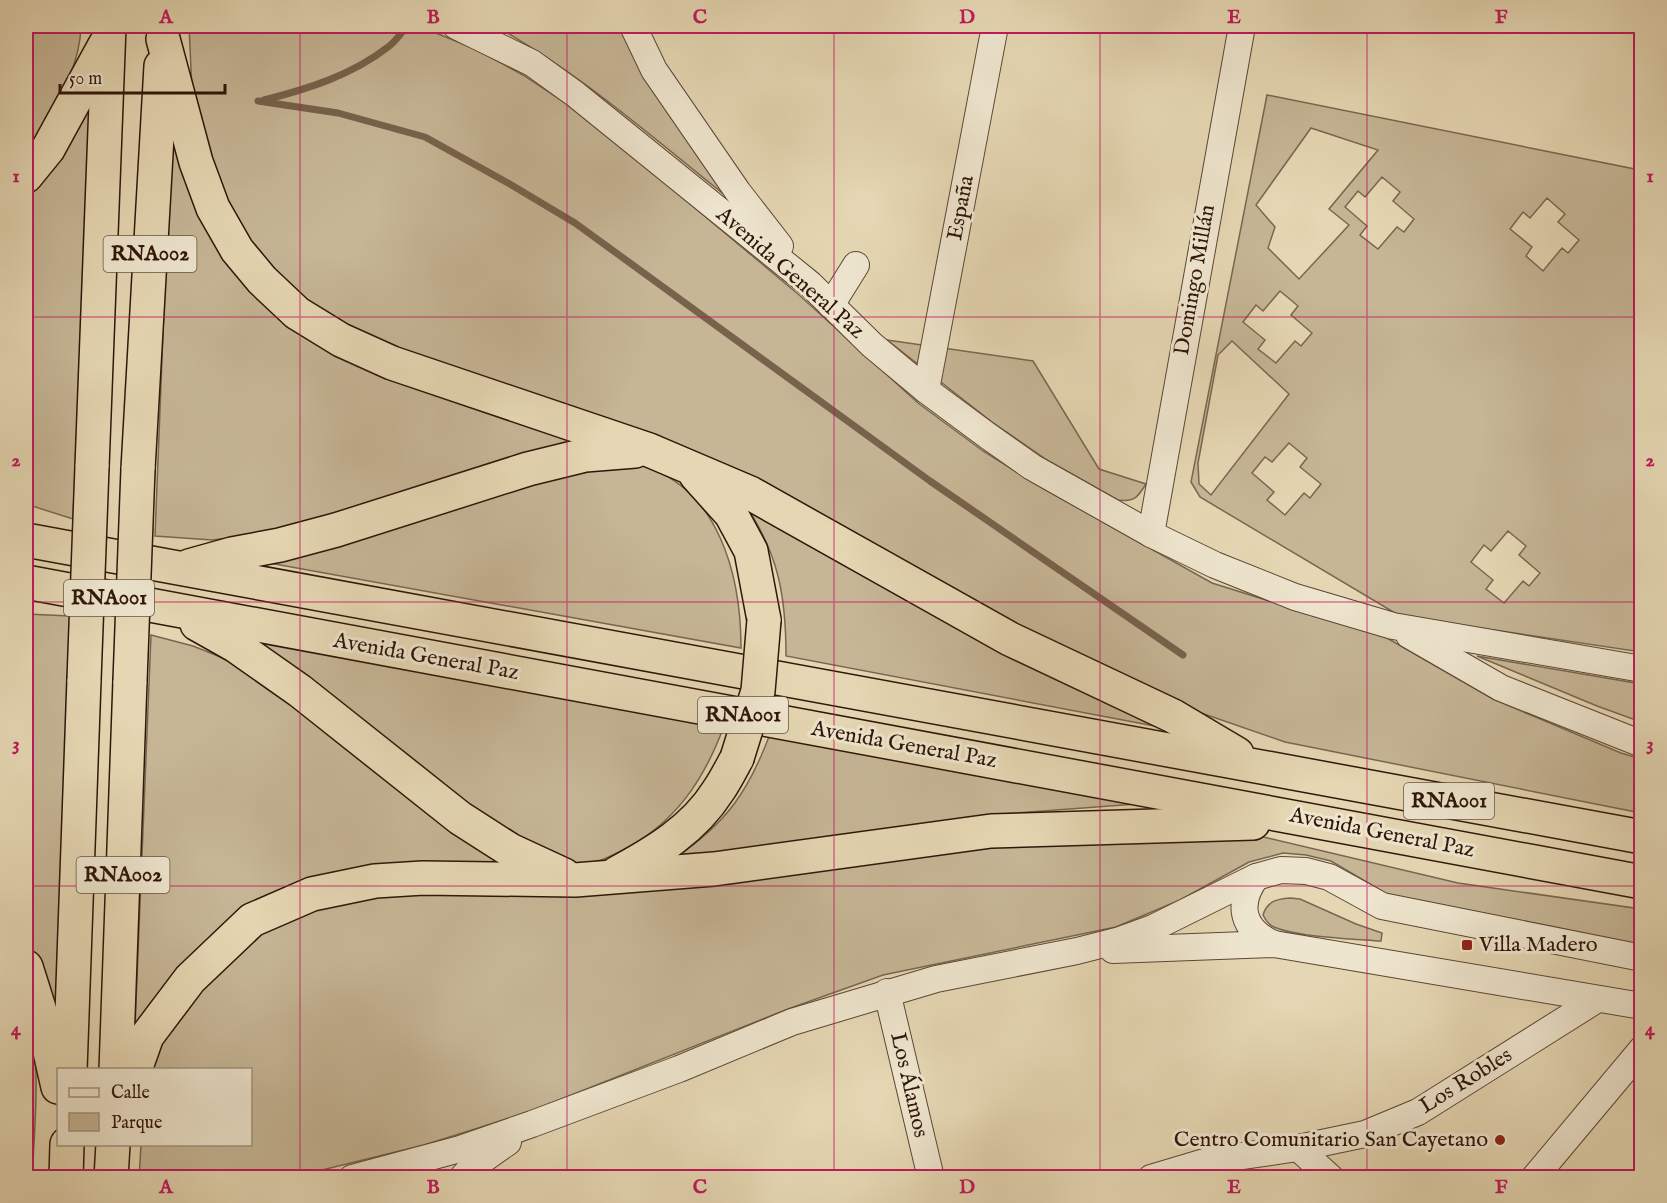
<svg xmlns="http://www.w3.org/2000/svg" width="1667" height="1203" font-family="'IM FELL English',serif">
<rect width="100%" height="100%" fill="#e5d7b3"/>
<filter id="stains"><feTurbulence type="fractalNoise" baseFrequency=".00333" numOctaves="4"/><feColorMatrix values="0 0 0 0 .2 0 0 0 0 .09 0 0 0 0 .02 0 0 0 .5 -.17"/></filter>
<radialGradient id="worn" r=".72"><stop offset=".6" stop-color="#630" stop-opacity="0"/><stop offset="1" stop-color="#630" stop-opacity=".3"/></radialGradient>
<g fill="#c6b696" stroke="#7a6650" stroke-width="1.5" fill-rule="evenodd">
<path d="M 26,26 L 81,26 C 80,74 48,116 26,158 Z"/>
<polygon points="189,26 419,26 475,49 523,75 568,105 659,178 798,294 918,403 983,451 1044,489 1212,583 1387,638 1493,699 1621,753 1641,759 1641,813 1285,742 1181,706 1090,666 749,485 658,435 403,354 305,303 275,276 223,202 192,90"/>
<path d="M 495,26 L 619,26 L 643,75 L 730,199 C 654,139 580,73 495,26 Z"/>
<path d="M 1267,95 L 1635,169 L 1638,145 L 1641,146 L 1642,509 L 1637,514 L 1642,518 L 1641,587 L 1637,592 L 1641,596 L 1641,605 L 1639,608 L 1641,611 L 1641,652 L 1400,616 L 1200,497 L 1191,482 ZM 1311,128 L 1378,150 L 1329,209 L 1349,225 L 1299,279 L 1268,248 L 1275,227 L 1256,205 ZM 1382,177 L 1400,192 L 1393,201 L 1414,219 L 1404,232 L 1397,227 L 1378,249 L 1360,235 L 1367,226 L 1345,207 L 1358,191 L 1365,197 ZM 1547,198 L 1565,214 L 1558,222 L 1579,240 L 1568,253 L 1562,248 L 1543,271 L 1526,256 L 1532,247 L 1510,229 L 1523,212 L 1530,218 ZM 1280,291 L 1298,306 L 1291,315 L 1312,333 L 1301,346 L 1295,341 L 1276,363 L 1258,349 L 1265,340 L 1243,322 L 1256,305 L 1263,311 ZM 1232,341 L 1289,394 L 1211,495 L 1199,484 L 1198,463 L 1218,355 ZM 1289,443 L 1307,458 L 1300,467 L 1321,484 L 1310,498 L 1304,493 L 1285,515 L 1267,500 L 1274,492 L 1252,473 L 1265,457 L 1272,462 ZM 1508,531 L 1526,546 L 1519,555 L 1540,573 L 1529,586 L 1523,581 L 1504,603 L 1486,589 L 1493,580 L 1471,562 L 1484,545 L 1491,551 Z"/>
<polygon points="90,104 73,519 26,504 26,196 60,158"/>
<polygon points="172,107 262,298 592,442 268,533 212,540 155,536"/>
<path d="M 887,340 L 1033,361 L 1099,469 L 1146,484 C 1137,498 1135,502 1118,500 L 1047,460 L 992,422 Z"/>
<path d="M 640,465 C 719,487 741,576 741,648 L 258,561 L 587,466 Z"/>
<path d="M 747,507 L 1165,728 L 786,656 C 786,598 779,556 747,507 Z"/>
<polygon points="26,614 70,616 55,1022 34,953 26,938"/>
<polygon points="151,635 193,646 243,666 518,867 309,882 135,1027"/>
<path d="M 241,639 L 724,726 C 704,780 675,824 621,851 C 609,857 596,864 582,863 C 560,863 537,850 516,842 Z"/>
<polygon points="1477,656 1641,684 1641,722 1597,706"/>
<path d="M 770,734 L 1150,803 L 991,815 L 712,854 L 676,857 C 727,823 749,790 770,734 Z"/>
<polygon points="1247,833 1458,883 1641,909 1641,947 1558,928 1387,894 1331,861 1306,855 1283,853 1249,862 1180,900 1116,927 883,975 788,1009 526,1113 424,1145 318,1171 267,1177 139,1178 141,1145 250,1144 250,1070 152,1069 159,1045 199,988 258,933 315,906 374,894 997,842"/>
<path d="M 1290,898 L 1300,899 L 1356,924 L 1382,933 L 1381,941 C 1356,939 1292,937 1272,926 C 1267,923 1265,919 1263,915 C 1267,901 1277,899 1290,898 Z"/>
<path d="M 26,1001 C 42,1056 35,1121 32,1178 L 26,1177 Z"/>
</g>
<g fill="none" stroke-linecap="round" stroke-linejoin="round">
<g stroke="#77624c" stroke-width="7">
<path d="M 264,100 C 308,89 352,75 388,47 C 396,41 401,33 407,26"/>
<polyline points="258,101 338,113 425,137 508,183 575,223 930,481 1183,655"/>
</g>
<defs>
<g id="minor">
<polyline points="456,26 532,63 575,94 810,284 872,345 926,390 988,436 1032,467 1151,534 1215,565 1295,597 1393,626 1642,669"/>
<polyline points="633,26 654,70 738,192 780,246"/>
<polyline points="831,305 856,265"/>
<polyline points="926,390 995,26"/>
<polyline points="1151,534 1242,26"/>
<polyline points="1409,635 1501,688 1642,744"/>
<path d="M 1256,877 C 1236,905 1242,930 1274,944"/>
<polyline points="1113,950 1274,944 1642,1006"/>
<polyline points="887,992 931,1178"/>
<polyline points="1298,1148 1331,1178"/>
<polyline points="352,1178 460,1149 532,1124 679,1069 792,1022 936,979 1077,951 1120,940 1153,928 1256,877 1281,870 1306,871 1329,877 1382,906 1642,958"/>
<polyline points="462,1178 471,1168 508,1142"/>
<polyline points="1151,1178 1208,1161 1298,1148 1365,1134 1418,1112 1596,1000"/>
<polyline points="1534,1178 1642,1049"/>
</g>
<g id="highway">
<polyline points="163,39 196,162 213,208 237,250 262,280 297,313 341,340 392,363 649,450 750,493 1010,639 1173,716 1237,754"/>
<polyline points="26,176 48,149 105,45"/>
<polyline points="92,467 109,26"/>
<polyline points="138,469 161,66"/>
<polyline points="696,475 731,514 751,551 764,620"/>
<polyline points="26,540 1642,837"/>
<polyline points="189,566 232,554 280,545 336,530 528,469 585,455 635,451"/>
<polyline points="26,582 1642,882"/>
<polyline points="197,624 236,646 300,691 460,818 510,850 564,875"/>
<path d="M 617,873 C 656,852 694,829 718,791 C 725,781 731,769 737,758"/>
<polyline points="26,967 43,1021 58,1087"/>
<polyline points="70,1070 84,680"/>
<polyline points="116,1070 130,681"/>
<polyline points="135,1070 147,1036 190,979 252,920 312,894 375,881 423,878 575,880 714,869 991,831 1253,823"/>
<polyline points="66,1178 67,1144"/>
<polyline points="111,1178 113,1144"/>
</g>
</defs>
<use href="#minor" stroke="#5c4634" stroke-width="28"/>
<use href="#highway" stroke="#2e1609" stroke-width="36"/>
<use href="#minor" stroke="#eee5ce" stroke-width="26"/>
<use href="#highway" stroke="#e5d7b3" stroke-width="33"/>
<defs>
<g id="highway-bridge">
<polyline points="84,680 92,467"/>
<polyline points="130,681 138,469"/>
<polyline points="737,758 758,691 764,620"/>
</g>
</defs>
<use href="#highway-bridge" stroke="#2e1609" stroke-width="36" stroke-linecap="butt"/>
<use href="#highway-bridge" stroke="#e5d7b3" stroke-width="33"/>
</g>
<path fill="none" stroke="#c2185b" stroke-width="1.5" stroke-opacity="0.55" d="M 300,26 L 300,1178M 567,26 L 567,1178M 834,26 L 834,1178M 1100,26 L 1100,1178M 1367,26 L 1367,1178M 26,317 L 1642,317M 26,602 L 1642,602M 26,886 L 1642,886"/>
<g fill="#8f2418" stroke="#eee5ce" stroke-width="2">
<rect x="1461" y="939" width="12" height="12" rx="3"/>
<circle cx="1500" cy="1140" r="6"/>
</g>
<g text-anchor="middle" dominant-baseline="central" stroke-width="6" stroke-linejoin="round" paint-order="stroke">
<g fill="#eee5ce" stroke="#685444" stroke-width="1.5">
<rect x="103.5" y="236" width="93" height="36" rx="4.5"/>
<rect x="64" y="580" width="90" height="36" rx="4.5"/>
<rect x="698" y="697" width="90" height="36" rx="4.5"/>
<rect x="1404" y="783" width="90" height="36" rx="4.5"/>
<rect x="76.5" y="857" width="93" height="36" rx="4.5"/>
</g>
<g font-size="21" font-weight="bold" fill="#2e1609">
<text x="150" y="254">RNA002</text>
<text x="109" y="598">RNA001</text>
<text x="743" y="715">RNA001</text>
<text x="1449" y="801">RNA001</text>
<text x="123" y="875">RNA002</text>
</g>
<g font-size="22" fill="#2e1609" stroke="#eee5ce">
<text transform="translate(961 208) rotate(-79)">España</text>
<text transform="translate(790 273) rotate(41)">Avenida General Paz</text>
<text transform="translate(1195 280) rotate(-80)">Domingo Millán</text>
<text transform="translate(426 657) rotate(10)">Avenida General Paz</text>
<text transform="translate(904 745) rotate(10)">Avenida General Paz</text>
<text transform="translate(1382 833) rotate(11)">Avenida General Paz</text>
<text transform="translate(1466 1081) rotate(-32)">Los Robles</text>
<text transform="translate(909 1085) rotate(77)">Los Álamos</text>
</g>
<g font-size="22" fill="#2e1609" stroke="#eee5ce" text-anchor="start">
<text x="1479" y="945">Villa Madero</text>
<text x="1488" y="1140" text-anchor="end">Centro Comunitario San Cayetano</text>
</g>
</g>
<rect width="1667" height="1203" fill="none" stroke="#e5d7b3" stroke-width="66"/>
<rect x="57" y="1068" width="195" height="78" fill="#eee5ce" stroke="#a1927f" stroke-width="1.5"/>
<rect x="69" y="1088" width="30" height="9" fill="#eee5ce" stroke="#a1927f" stroke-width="1.5"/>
<text x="111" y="1098" font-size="18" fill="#2e1609">Calle</text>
<rect x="69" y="1113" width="30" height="18" fill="#c6b696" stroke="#a1927f" stroke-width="1.5"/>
<text x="111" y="1128" font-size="18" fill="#2e1609">Parque</text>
<path d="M60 84v9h165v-9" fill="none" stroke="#2e1609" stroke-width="3"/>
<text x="69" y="84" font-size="18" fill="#2e1609" stroke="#eee5ce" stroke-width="4.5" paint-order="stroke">50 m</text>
<rect x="33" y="33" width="1601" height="1137" fill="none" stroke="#c2185b" stroke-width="2"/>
<g font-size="20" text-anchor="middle" font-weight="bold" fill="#c2185b">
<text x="166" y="23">A</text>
<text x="433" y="23">B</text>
<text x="700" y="23">C</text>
<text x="967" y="23">D</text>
<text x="1234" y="23">E</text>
<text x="1501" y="23">F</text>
<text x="16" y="182">1</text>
<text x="1650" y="182">1</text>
<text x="16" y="466">2</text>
<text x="1650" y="466">2</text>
<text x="16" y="750">3</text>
<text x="1650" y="750">3</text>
<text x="16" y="1035">4</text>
<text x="1650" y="1035">4</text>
<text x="166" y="1193">A</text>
<text x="433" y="1193">B</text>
<text x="700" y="1193">C</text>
<text x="967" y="1193">D</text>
<text x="1234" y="1193">E</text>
<text x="1501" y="1193">F</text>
</g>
<rect width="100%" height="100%" filter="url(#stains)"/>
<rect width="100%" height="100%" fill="url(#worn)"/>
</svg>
